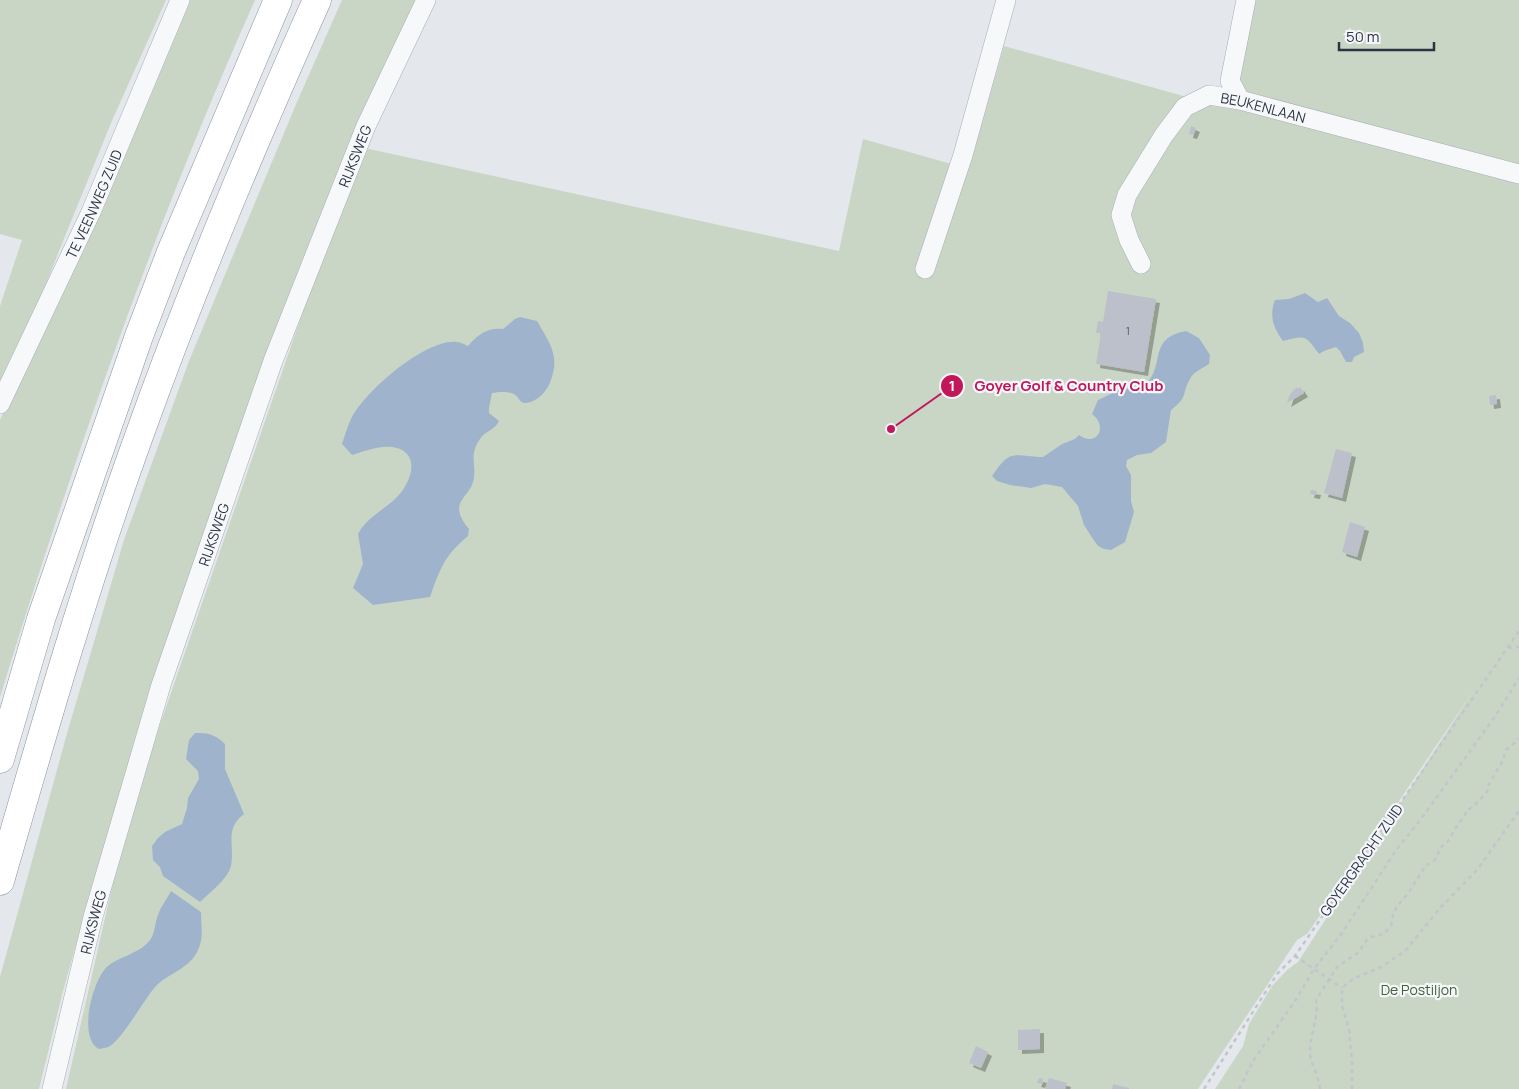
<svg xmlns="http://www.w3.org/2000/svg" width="1519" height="1089" font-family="Manrope,sans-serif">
<defs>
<filter id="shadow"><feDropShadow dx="4" dy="4" stdDeviation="0" flood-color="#0004"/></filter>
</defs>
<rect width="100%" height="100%" fill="#e4e7ec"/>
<g fill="#c9d6c5">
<polygon points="0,0 166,0 111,123 59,251 27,333 0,393 0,306 22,240 0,234"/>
<path d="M 190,0 L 255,0 C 154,226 73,460 0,697 L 0,420 L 122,160 Z"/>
<polygon points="342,0 420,0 382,69 314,231 213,505 153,683 79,934 63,991 39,1089 0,1089 0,977 68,730 124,540 189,361 297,102"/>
<polygon points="1250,0 1519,0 1519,1089 1215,1089 1243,1046 1249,1024 1272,986 1288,969 1298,962 1475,688 1385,822 1307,934 1297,940 1198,1089 66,1089 128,817 360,147 839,251 863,139 969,169 1004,46 1194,99 1234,83"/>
</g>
<g fill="#9fb4cc">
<path d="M 1305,293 L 1318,302 L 1327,298 L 1339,316 L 1350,323 L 1359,333 L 1363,343 L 1364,352 L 1354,357 L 1352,362 L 1346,362 L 1340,351 L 1336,347 L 1324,351 L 1319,354 C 1305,335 1306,335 1283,341 C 1273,328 1269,315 1275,300 L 1289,299 Z"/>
<path d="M 520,317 L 537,321 C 551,345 561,357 549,385 C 545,393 536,402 526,403 C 520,404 519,397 514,394 C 508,391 499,392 492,393 L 489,408 L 489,413 L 499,421 C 495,430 485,431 480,439 C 469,455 476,462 474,477 C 472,499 445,500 469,529 L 468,536 C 444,556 440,569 430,597 L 373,605 L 353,588 L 363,564 L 358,534 C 368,516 383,511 397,497 C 407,487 419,464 405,452 C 391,441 368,450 352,455 L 342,444 C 345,436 347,427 351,419 C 364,392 426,338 457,342 C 461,342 465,345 468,346 C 478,334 488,327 503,329 L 515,319 Z"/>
<path d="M 1186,331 L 1199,338 L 1210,355 L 1209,364 C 1203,368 1193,372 1190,379 C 1181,395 1189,396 1171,410 L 1166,442 L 1151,453 L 1137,455 L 1127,460 L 1126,466 L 1131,475 L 1131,501 L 1134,512 L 1125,542 L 1111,550 L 1104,549 L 1098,546 L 1093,539 L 1084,525 L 1078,506 L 1062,487 L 1045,484 L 1031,488 L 1010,485 L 997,481 L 992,476 C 1011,448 1012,456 1043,457 L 1062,444 L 1075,439 L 1079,435 C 1096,448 1109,427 1092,414 L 1098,400 L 1117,391 L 1141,386 L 1143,384 L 1139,381 L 1147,383 C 1165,364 1148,338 1186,331 Z"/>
<path d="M 195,733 C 208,733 215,734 225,744 L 225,769 L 244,814 C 224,829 235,845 231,866 C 227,880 210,892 200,902 L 163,876 L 160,867 L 153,860 L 152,846 L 158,838 L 165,832 L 182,824 L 187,808 L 188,798 L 199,779 L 198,771 L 186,759 L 189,740 Z"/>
<path d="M 171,891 L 201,912 C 201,926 204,937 198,950 C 190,969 168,973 155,987 C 144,1000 122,1039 110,1046 C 107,1048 102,1048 99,1049 C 77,1038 93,978 108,966 C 122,955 139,954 150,940 C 155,933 155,922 158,915 C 161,906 167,899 171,891 Z"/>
</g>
<g fill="#bbc0ca" filter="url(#shadow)">
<polygon points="1191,126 1196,128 1193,135 1189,134"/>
<polygon points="1108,291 1156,299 1144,372 1096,364 1101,333 1096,333 1098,321 1103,322"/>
<polygon points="1297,387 1298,389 1300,387 1304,393 1287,403 1290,394"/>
<polygon points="1496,395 1497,404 1490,405 1489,396"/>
<polygon points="1336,449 1352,453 1342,498 1324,493"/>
<polygon points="1311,490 1317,491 1316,495 1310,494"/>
<polygon points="1350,522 1365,527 1357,557 1342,552"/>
<polygon points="1040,1029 1040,1049 1018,1050 1018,1030"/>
<polygon points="976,1046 988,1052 981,1068 969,1063"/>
<polygon points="1039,1078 1043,1079 1042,1084 1037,1083"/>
<polygon points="1049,1078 1067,1083 1065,1089 1045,1089"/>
<polygon points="1113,1084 1129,1088 1129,1089 1112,1089"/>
</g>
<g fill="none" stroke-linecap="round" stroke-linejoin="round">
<defs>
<g id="minor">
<polyline points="1240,100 1230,81 1246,0"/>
<path id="s1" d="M 1141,264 L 1129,240 L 1121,215 L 1127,195 L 1164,135 L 1185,107 L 1209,95 L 1240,100 L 1519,174"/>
<polyline points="925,269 963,155 1006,0"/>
<path id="s2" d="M 0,404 L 91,212 L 180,0"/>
<path id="s3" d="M 52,1089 L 93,917 L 161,685 L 273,361 L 366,126 L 426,0"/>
</g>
<g id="highway">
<polyline points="0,759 41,619 139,336 171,252 278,0"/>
<path d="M 0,881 C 43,732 86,582 139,436 C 192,288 253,143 317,0"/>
</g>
</defs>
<use href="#minor" stroke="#a9aeb7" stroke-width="20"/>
<use href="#highway" stroke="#8b94a3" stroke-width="29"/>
<g stroke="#c2c5cb" stroke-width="2.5" stroke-dasharray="4 4" stroke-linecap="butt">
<polyline points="1508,648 1519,647"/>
<polyline points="1295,956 1342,988"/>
<polyline points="1204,1089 1277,974 1295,956 1519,631"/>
<polyline points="1239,1089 1253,1061 1295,1001 1314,969 1340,936 1397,849 1418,823 1496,715 1519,678"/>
<path d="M 1320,1089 C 1319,1076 1310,1064 1310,1051 C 1310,1031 1319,1021 1316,1000 L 1337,967 L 1359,952 L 1366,941 L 1371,937 L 1384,934 L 1391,926 L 1393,915 L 1396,908 L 1409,892 L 1426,865 L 1432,863 L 1437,857 L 1440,848 L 1449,840 L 1456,827 L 1464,817 L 1467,810 L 1473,807 L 1487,792 L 1488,786 L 1503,760 L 1506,750 L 1519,739"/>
<polyline points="1352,1089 1352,1061 1349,1029 1342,1006 1342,988 1353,979 1383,966 1406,950 1440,908 1477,870 1519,811"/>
</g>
<use href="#minor" stroke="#f7f8fa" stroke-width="19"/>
<use href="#highway" stroke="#fff" stroke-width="28"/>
</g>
<g text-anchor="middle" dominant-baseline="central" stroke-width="4.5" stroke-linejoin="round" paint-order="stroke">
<g font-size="11" fill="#4f5766">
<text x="1128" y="330">1</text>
</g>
<g font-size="14" fill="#2b3445" stroke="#f4f6f9">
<text stroke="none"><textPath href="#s1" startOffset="262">BEUKENLAAN</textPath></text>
<text stroke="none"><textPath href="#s3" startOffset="982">RIJKSWEG</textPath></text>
<text stroke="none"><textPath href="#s2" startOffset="221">TE VEENWEG ZUID</textPath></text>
<text stroke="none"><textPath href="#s3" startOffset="578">RIJKSWEG</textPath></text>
<text transform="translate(1361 860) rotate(-55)">GOYERGRACHT ZUID</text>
<text stroke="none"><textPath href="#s3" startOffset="172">RIJKSWEG</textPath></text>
</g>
<g font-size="14" fill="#3f6138" stroke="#f4f6f9">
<text x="1419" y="989">De Postiljon</text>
</g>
</g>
<path fill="none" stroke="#c2185b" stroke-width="2" d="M891 429L952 386"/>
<g fill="#c2185b" stroke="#f4f6f9" stroke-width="2">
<circle cx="891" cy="429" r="5"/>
<circle cx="952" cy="386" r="12"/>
</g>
<g font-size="15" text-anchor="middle" font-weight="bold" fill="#fff">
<text x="952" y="391">1</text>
</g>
<g font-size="15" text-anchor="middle" font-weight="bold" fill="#c2185b" stroke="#f4f6f9" stroke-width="4.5" stroke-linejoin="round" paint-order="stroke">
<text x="1069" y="391">Goyer Golf &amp; Country Club</text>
</g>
<path d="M1339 42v8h95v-8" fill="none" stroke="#2b3445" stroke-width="2.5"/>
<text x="1346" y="42" font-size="15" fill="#2b3445" stroke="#f4f6f9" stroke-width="4" paint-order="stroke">50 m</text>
</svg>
